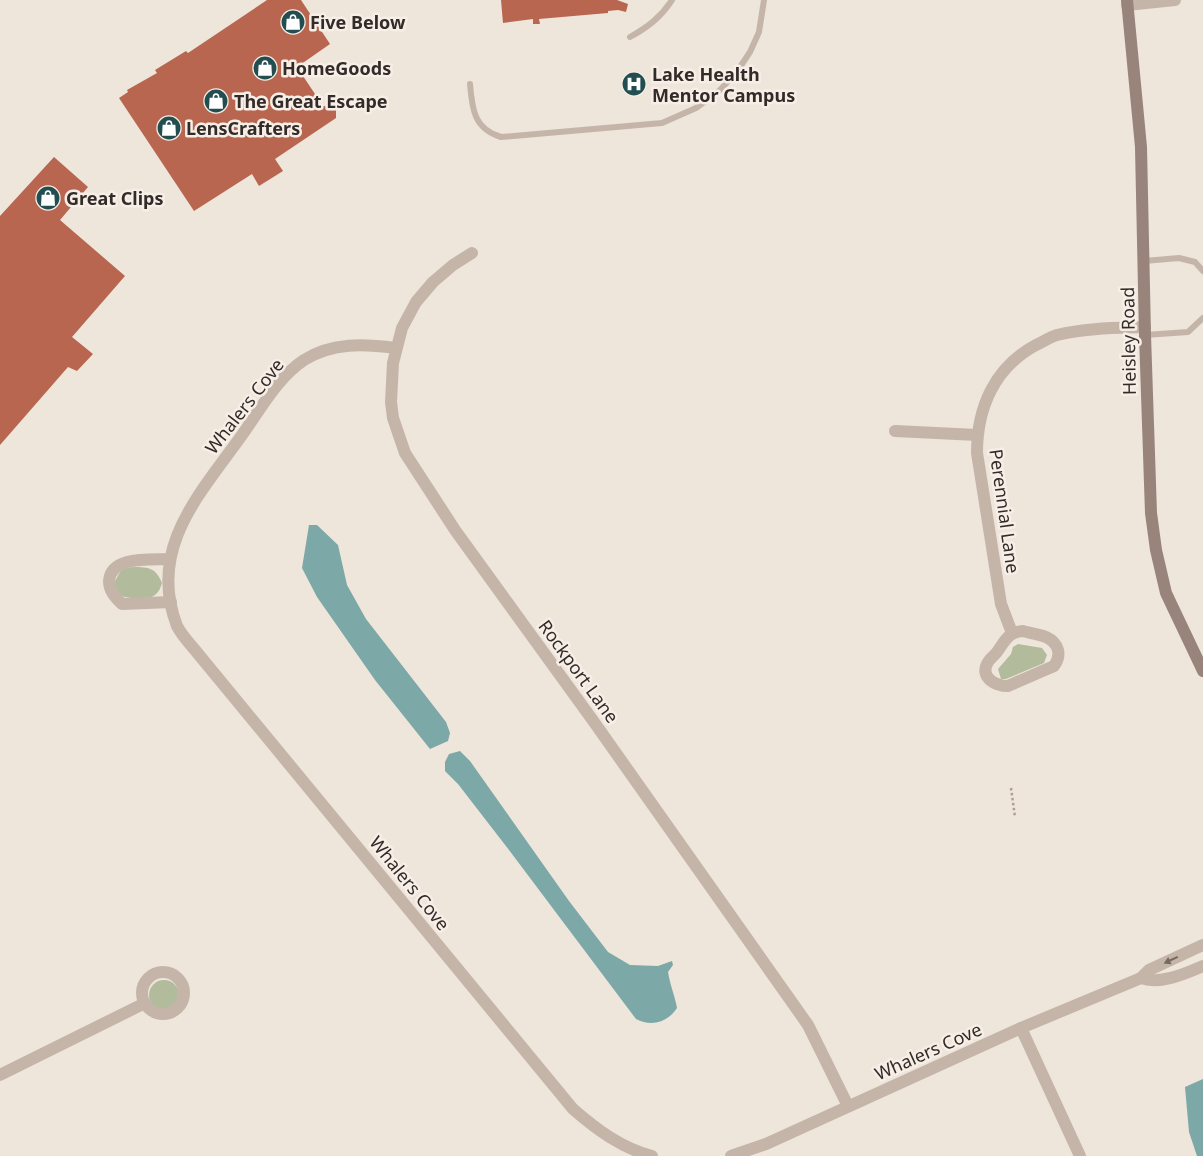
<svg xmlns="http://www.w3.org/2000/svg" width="1203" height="1156" font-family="'Noto Sans',sans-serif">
<rect width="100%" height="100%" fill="#eee5db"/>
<g fill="#b2bc9d">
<path d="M 134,567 C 149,567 156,568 162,583 C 161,586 159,592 156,594 C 148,602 128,598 118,595 L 114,583 L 120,572 L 124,568 Z"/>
<polygon points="1018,644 1042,648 1047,655 1044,663 1006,679 1001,679 998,669 1011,654 1013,647"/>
<circle cx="164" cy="995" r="15"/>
</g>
<g fill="#7da8a8">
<polygon points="309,525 317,525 338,545 347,585 366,619 446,722 450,733 448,741 430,749 375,680 317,597 302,568"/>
<path d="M 460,751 L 470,761 L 569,901 L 608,952 L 630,965 L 658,966 L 672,961 L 673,965 L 668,972 C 670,985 675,996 677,1008 C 667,1023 651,1027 636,1019 L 509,850 L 458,784 L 445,771 L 445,762 L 449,754 Z"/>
<polygon points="1203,1079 1203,1156 1197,1156 1189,1132 1185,1087"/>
</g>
<g fill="#b86650">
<polygon points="267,0 301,0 330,44 297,67 323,106 336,107 336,118 275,159 283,171 259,186 252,174 194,211 119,98 128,92 127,90 157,73 155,70 186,51 188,53"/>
<polygon points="501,0 617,0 628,4 626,12 618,10 608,11 608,13 539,19 540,24 533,24 533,19 503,23"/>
<polygon points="54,157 88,187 60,220 125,276 72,337 93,354 77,371 68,367 0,445 0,216"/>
</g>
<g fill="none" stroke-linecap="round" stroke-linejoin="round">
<polyline stroke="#b19f93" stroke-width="2.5" stroke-dasharray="2.5 2.5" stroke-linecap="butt" points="1011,788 1015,817"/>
<g stroke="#c5b5a9" stroke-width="6">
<path d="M 630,37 C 648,27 661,17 672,0"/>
<path d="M 470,84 C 472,109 474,129 501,137 L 662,123 L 696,108 L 718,92 L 736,73 L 750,52 L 759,32 L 764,0"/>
<polyline points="1144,261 1179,258 1195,262 1203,271"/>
<polyline points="1145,335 1188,332 1203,318"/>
</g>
<g stroke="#c5b5a9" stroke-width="12">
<polyline points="1127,5 1175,0"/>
<polyline points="472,253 453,265 433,282 416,302 402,328 393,363 391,402 393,418 405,453 455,530 594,722 808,1025 848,1106"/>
<path d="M 396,348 C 364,344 333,342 304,360 C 277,378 260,410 242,435 C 200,494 147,548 177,626 C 181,634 189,643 195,650 L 573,1109 C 596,1129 621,1148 652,1156"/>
<polyline points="895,431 977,435"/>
<path d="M 169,559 C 151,560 111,555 109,581 C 109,591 115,597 122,604 L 171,602"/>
<path d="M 1023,631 C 1030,633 1042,635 1046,637 C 1059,643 1062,655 1054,666 L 1008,686 C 996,686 980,678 987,664 C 989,659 994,656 997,652 C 1005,641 1008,632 1023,631 Z"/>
<path d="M 1012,633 L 1001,604 L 977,453 C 977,407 995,367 1036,345 C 1043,342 1050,337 1057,335 C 1085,328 1116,328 1145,327"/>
<circle cx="163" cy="993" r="21"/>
<path d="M 1141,978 C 1159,985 1185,974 1203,966"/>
<polyline points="1021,1028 1080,1156"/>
<polyline points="0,1075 145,1003"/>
<polyline points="731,1156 766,1144 1021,1028 1141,978 1149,970 1203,945"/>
</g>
<polyline stroke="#98847a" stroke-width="12" points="1127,0 1141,147 1145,335 1151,513 1156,550 1166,593 1203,671"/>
</g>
<defs><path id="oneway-solid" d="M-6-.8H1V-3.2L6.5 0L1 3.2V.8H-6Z" transform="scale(1.25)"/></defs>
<use fill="#756962" href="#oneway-solid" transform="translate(1171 960) rotate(155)"/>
<defs>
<symbol id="shop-disc" viewBox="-11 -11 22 22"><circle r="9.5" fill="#224e50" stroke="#f7efe7"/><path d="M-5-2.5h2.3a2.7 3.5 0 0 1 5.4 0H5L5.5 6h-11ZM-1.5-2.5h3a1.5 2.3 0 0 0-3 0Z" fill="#fff"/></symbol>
<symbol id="hospital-disc" viewBox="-11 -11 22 22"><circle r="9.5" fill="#224e50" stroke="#f7efe7"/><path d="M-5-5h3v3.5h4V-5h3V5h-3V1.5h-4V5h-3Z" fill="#fff"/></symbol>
</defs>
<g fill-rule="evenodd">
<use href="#shop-disc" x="279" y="8" width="28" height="28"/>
<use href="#shop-disc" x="251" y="54" width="28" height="28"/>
<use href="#hospital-disc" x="620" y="70" width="28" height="28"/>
<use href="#shop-disc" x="202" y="87" width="28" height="28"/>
<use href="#shop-disc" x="155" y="114" width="28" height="28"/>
<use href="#shop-disc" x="34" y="184" width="28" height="28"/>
</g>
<g text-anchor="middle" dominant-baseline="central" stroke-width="5" stroke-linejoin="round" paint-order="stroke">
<g font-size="18" font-weight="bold" fill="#332b28" stroke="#f7efe7" text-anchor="start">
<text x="310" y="22">Five Below</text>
<text x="282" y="68">HomeGoods</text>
<text x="652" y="74">Lake Health<tspan x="652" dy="21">Mentor Campus</tspan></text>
<text x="234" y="101">The Great Escape</text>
<text x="186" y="128">LensCrafters</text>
<text x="66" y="198">Great Clips</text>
</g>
<g font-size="18" fill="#332b28" stroke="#f7efe7">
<text transform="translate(1128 341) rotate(-91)">Heisley Road</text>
<text transform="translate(244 406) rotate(-52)">Whalers Cove</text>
<text transform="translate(1005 511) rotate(82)">Perennial Lane</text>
<text transform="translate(579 671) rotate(54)">Rockport Lane</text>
<text transform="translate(410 883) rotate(51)">Whalers Cove</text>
<text transform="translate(928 1051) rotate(-24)">Whalers Cove</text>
</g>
</g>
</svg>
